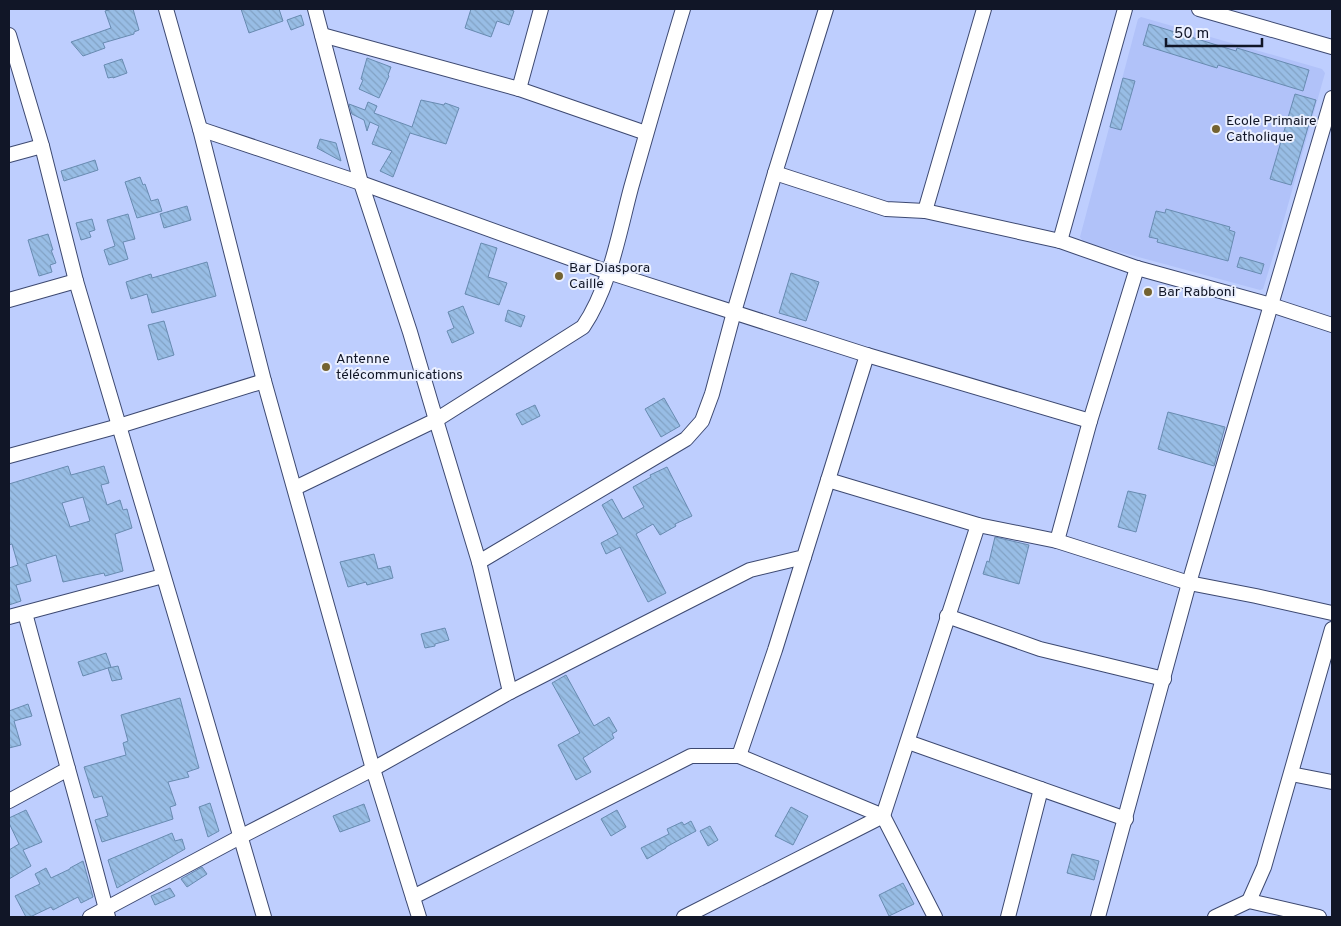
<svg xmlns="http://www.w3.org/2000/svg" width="1341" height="926" font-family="Overpass,sans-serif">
<defs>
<pattern id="building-back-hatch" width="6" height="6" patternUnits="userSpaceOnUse" patternTransform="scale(1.25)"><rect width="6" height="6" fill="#98bde5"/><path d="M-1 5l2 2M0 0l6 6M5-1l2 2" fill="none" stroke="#82a2c4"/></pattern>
</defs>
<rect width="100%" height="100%" fill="#becefe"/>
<polygon fill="#b1c2f9" points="1141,17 1322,69 1325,73 1279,237 1263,289 1260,290 1083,242 1080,237 1138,19"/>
<g fill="url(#building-back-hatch)" stroke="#688bb1" fill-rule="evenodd">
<polygon points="112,9 133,9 139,30 134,32 134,34 103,43 105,48 83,56 71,42 111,28 105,11"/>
<polygon points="241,9 279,9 283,21 249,33"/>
<polygon points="471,9 508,9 514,11 509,25 497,21 491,37 465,28"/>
<polygon points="301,15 304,25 291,30 287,20"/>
<polygon points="1149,24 1236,51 1237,48 1309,70 1303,91 1218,65 1217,68 1143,45"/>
<polygon points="367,58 391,67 388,75 389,76 379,98 359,89 363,80 361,79"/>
<polygon points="122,59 127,73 113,78 113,77 108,78 104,65"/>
<polygon points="1123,78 1135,81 1121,130 1110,127"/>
<polygon points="1295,94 1316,100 1291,185 1270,179"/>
<polygon points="421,100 444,105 445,103 459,108 446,144 410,133 393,177 380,171 392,151 372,144 379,126 370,122 367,131 364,120 352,114 349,104 365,110 368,102 377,106 374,113 412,127"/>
<polygon points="320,139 336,143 341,161 317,148"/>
<polygon points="95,160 98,170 64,181 61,171"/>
<polygon points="140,177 143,185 145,184 151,201 158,199 162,211 137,218 125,182"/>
<polygon points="187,206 191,220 164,228 160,214"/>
<polygon points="1166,209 1230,227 1229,230 1235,232 1228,261 1157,242 1158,239 1149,237 1156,211 1165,213"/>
<polygon points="128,214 135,239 123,242 128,259 109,265 104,250 115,246 107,220"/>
<polygon points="92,219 95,230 89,232 91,237 81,240 76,223"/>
<polygon points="48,234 53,250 51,250 56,263 50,265 52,272 39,276 28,240"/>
<polygon points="481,243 497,248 488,277 507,283 499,305 465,294"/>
<polygon points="1240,257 1264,264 1261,274 1237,267"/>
<polygon points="207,262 216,296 152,313 147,294 131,299 126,282 151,274 152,278"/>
<polygon points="791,273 819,282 806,321 779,313"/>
<polygon points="463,306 474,333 452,343 447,331 454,328 448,312"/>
<polygon points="508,310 525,316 521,327 505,321"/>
<polygon points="164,321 174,355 158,360 148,325"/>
<polygon points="664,398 680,426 661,437 645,409"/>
<polygon points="535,405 540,416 522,425 516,414"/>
<polygon points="1168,412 1225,427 1214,466 1158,449"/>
<path d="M 68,466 L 71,475 L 104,466 L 109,483 L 101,485 L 107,505 L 120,500 L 123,510 L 127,509 L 132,528 L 115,534 L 123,571 L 105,576 L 104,573 L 63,582 L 56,555 L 26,564 L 31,581 L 16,585 L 21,601 L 9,605 L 9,568 L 18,565 L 12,544 L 9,545 L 9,484 ZM 83,497 L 90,521 L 70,527 L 62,503 Z"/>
<polygon points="667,467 692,516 675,524 676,526 660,535 653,524 636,534 666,593 648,602 620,547 606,554 601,543 618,534 602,505 612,499 623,519 644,507 633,487 651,477 650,475"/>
<polygon points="1128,491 1146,495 1136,532 1118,527"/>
<polygon points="995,537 1029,545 1019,584 983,574 987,561 989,562"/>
<polygon points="374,554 378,569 390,566 393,578 367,585 366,582 348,587 340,562"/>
<polygon points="445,628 449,640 435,644 435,646 425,648 421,634"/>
<polygon points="106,653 111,667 83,676 78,662"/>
<polygon points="118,666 122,679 112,681 108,668"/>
<polygon points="566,675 594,726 609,717 617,731 612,734 614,738 583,758 591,772 576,780 558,745 580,733 552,683"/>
<polygon points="180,698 199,768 187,772 189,777 168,782 176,805 170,807 173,819 102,842 95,820 108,816 102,796 94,798 84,767 126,755 123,743 128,741 121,715"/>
<polygon points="28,704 32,716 14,721 21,745 9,748 9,711"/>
<polygon points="210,803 219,831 208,837 199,807"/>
<polygon points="364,804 370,821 340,832 333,816"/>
<polygon points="791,807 808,816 793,845 775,836"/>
<polygon points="26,810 42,842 23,850 31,866 9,879 9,850 19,844 9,823 9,818"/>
<polygon points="617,810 626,827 611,836 601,819"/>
<polygon points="691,821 696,831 666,847 666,848 647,859 641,848 669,834 667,829 682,822 684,825"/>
<polygon points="710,826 718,840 708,846 700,831"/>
<polygon points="172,833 175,841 182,839 185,849 117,888 108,860"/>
<polygon points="1072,854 1099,861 1094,880 1067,873"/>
<polygon points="83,861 93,897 81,903 78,897 53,910 51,907 30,917 26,917 15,896 40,884 35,874 46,868 51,878 70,869 70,868"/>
<polygon points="202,867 207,874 187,887 181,879"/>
<polygon points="903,883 914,904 889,916 879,895"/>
<polygon points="170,888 175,896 155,905 151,896"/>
</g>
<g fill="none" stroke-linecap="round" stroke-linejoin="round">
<defs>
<g id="minor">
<polyline points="166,9 200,129 264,381 373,769 419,917"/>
<polyline points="315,9 361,183 410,332 436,420 479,562 510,692"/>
<polyline points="1199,9 1332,47"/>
<polyline points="9,35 42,146 76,281 199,695 264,917"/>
<polyline points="322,35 519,89 646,133"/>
<polyline points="519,89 541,9"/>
<polyline points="200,129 361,183 608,272 867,355 1090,421"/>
<polyline points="9,155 42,146"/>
<polyline points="775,173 886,209 925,211 1060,241 1137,268 1271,305 1332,325"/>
<polyline points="925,211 984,9"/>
<polyline points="1060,241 1125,9"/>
<polyline points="9,300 76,281"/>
<polyline points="9,456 119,426 264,381"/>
<polyline points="828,480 867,355"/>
<path d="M 295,488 L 436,420 L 583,327 C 610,287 619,233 631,188 C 648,128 665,68 683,9"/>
<polyline points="1057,541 1090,421 1137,268"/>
<polyline points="479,562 686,439 702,421 712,394 734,312 775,173 826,9"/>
<path d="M 25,613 C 52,714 82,815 108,917"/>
<polyline points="947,616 1040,649 1164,679"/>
<polyline points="9,617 163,576"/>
<polyline points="908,742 1126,819"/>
<polyline points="739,756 775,650 804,557"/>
<polyline points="1291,774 1332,782"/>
<polyline points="9,801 68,769"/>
<polyline points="413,897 691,756 739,756 883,816 935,917"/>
<polyline points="1249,901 1264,867 1332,629"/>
<polyline points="90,917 240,837 373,769 510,692 750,570 804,557 828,480 978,525 1057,541 1189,583 1256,596 1332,613"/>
<polyline points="684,917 883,816 978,525"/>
<polyline points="1008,917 1041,789"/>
<polyline points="1098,917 1189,583 1332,98"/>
<polyline points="1215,917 1249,901 1319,917"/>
</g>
</defs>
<use href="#minor" stroke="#3d4971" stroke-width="16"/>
<use href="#minor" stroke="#fff" stroke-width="14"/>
</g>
<g fill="#746331" stroke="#ebf0ff" stroke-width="2">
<circle cx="1216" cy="129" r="5"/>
<circle cx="559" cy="276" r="5"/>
<circle cx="1148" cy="292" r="5"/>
<circle cx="326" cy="367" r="5"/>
</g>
<g text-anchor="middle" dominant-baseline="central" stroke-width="4" stroke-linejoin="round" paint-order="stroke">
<g font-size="14" fill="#111627" stroke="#ebf0ff" text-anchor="start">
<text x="1226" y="121">Ecole Primaire<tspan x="1226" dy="16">Catholique</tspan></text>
<text x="569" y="268">Bar Diaspora<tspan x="569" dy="16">Caille</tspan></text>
<text x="1158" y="292">Bar Rabboni</text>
<text x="336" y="359">Antenne<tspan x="336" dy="16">télécommunications</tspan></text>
</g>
</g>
<rect width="1341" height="926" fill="none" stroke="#111627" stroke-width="20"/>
<path d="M1166 38v8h96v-8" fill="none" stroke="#111627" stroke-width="2.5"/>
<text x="1174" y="38" font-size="15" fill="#111627" stroke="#ebf0ff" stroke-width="4" paint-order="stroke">50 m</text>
</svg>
